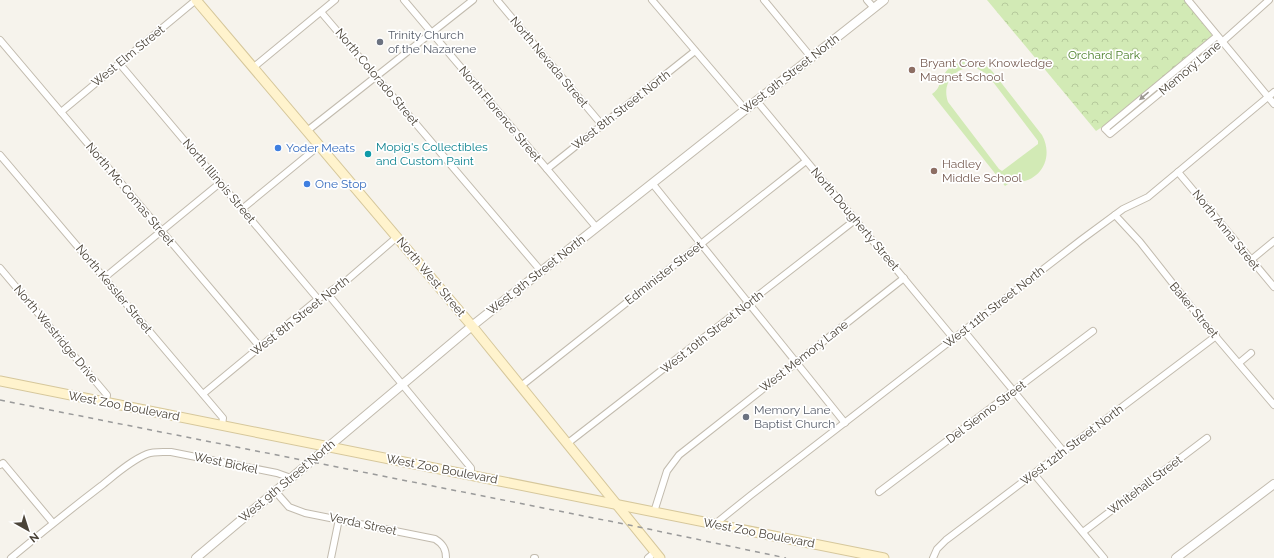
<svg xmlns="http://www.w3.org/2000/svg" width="1274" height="558" font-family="Raleway,sans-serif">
<defs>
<pattern id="park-crowns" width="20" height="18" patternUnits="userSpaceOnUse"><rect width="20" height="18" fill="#d2eab5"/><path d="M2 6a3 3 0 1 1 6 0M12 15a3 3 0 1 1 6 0" fill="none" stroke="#b6ca9c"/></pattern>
</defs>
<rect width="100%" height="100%" fill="#f6f3ec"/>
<path fill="#d2eab5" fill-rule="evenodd" d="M 968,61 C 978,61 985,64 992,71 L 1042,135 C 1055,159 1039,185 1011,182 L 1005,186 L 932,94 C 940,88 938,86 942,78 C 947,67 957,62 968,61 ZM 970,67 L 976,68 L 987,74 L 1038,141 L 1038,144 L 1002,171 L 999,169 L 948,102 C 942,85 952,70 970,67 Z"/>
<polygon fill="url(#park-crowns)" points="987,0 1185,0 1211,33 1212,36 1108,123 1096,131"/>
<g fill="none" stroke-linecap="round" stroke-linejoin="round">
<defs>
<g id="minor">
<polyline points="404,0 596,227"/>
<polyline points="497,0 602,125"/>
<polyline points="652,0 745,109"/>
<polyline points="764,0 811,57"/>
<polyline points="867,0 874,8"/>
<polyline points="1188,0 1274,104"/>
<polyline points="321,12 541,271"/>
<polyline points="1217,36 1105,129 1110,134 1222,42 1269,0"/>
<polyline points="0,40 260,347"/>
<polyline points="119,63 318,299"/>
<polyline points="254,67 335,0"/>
<polyline points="756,100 954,339"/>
<polyline points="61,112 196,0"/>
<polyline points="307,131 473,0"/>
<polyline points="0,155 223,418 222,425"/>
<polyline points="547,169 695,51"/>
<polyline points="1178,172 1274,287"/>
<polyline points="652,183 845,423"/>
<polyline points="242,209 320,145"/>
<polyline points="1115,215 1140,242 1200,318 1274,405"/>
<polyline points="1251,260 1274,241"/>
<polyline points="0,268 107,395 106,402"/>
<polyline points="104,278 220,183"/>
<polyline points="327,293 471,468 471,475"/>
<polyline points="964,331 1064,452"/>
<polyline points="1239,363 1251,353"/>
<polyline points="521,386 806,161"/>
<polyline points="203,394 318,299 346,281 397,237"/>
<polyline points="568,443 855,220"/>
<polyline points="0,465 3,463 53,523"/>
<polyline points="1034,474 1104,558"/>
<path d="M 275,491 L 289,507 L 305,513 L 435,539 C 443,544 446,549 446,558"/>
<polyline points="879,492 1093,331"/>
<polyline points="654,512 667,471 679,455 904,278"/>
<polyline points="715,524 751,495 1081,240 1123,209 1148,197 1274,92"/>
<polyline points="1083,532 1207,438"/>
<path d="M 11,558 C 41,533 71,509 101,486 C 115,475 130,461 147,454 C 154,451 163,452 171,452 L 277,473 L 291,478"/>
<polyline points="331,558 339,519"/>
<polyline points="534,558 535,558"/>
<polyline points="648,558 655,552"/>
<polyline points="933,558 937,549 946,540 1216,336"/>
</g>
<g id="tertiary">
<polyline points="196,558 472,326 884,0"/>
<polyline points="1176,558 1274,484"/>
</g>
<g id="secondary">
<polyline points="196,0 472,326 660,558"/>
<polyline points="0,381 884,558"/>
</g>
</defs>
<use href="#minor" stroke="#c2bbae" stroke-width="8"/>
<use href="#tertiary" stroke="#c2bbae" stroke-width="10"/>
<use href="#secondary" stroke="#d6c79b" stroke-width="11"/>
<use href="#minor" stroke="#fff" stroke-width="6"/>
<use href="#tertiary" stroke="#fff" stroke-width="8"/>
<use href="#secondary" stroke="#fff3cd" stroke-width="9"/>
<polyline stroke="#9a9a9a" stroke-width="1.5" stroke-dasharray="5 5" stroke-linecap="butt" points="0,400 634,526 786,558"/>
</g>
<defs><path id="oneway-solid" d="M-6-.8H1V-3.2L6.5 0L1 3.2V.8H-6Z"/></defs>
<use fill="#9c9892" href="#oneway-solid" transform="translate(1144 96) rotate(140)"/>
<g fill="#6b7280" stroke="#fff" stroke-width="1.5">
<circle cx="380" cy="42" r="4"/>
<circle cx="746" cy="417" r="4"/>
</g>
<g fill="#8d6e63" stroke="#fff" stroke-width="1.5">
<circle cx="912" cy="70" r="4"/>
<circle cx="934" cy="171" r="4"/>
</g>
<g fill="#3f7fe0" stroke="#fff" stroke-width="1.5">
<circle cx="278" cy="148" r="4"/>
<circle cx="307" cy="184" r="4"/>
</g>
<circle fill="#0f9aa8" stroke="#fff" stroke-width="1.5" cx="368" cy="154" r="4"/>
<g text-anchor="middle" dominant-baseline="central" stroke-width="3.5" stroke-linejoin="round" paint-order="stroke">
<g font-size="12" fill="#5b616d" stroke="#fff" text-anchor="start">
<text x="388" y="35">Trinity Church<tspan x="388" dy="14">of the Nazarene</tspan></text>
<text x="754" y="410">Memory Lane<tspan x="754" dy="14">Baptist Church</tspan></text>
</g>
<g font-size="12" fill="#4a7f2a" stroke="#fff">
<text x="1104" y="55">Orchard Park</text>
</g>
<g font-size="12" fill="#4b4439" stroke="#fff">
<text transform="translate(128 56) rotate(-39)">West Elm Street</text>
<text transform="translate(549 62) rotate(50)">North Nevada Street</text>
<text transform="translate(1190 68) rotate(-40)">Memory Lane</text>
<text transform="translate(790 74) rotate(-38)">West 9th Street North</text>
<text transform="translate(377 77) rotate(50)">North Colorado Street</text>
<text transform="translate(621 110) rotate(-38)">West 8th Street North</text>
<text transform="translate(500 114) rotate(50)">North Florence Street</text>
<text transform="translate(219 181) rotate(50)">North Illinois Street</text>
<text transform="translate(130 194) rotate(50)">North Mc Comas Street</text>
<text transform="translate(855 219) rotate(50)">North Dougherty Street</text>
<text transform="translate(1226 230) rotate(51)">North Anna Street</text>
<text transform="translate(664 273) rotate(-38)">Edminister Street</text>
<text transform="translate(536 275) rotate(-38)">West 9th Street North</text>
<text transform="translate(431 277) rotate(50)">North West Street</text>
<text transform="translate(114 289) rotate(50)">North Kessler Street</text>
<text transform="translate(994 307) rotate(-38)">West 11th Street North</text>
<text transform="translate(1194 310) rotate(50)">Baker Street</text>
<text transform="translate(300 316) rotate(-38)">West 8th Street North</text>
<text transform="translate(712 332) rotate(-38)">West 10th Street North</text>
<text transform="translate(56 334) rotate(50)">North Westridge Drive</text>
<text transform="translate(804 356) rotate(-38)">West Memory Lane</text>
<text transform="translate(124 406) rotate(11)">West Zoo Boulevard</text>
<text transform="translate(986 412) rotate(-37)">Del Sienno Street</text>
<text transform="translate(1072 445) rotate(-37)">West 12th Street North</text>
<text transform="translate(226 463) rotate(12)">West Bickel</text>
<text transform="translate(442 469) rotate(11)">West Zoo Boulevard</text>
<text transform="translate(287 481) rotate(-40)">West 9th Street North</text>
<text transform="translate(1145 485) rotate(-37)">Whitehall Street</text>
<text transform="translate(363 524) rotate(12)">Verda Street</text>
<text transform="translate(759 533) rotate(11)">West Zoo Boulevard</text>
</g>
<g font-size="12" fill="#785e54" stroke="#fff" text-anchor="start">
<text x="920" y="63">Bryant Core Knowledge<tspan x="920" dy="14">Magnet School</tspan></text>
<text x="942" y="164">Hadley<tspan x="942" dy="14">Middle School</tspan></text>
</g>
<g font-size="12" fill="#0d838f" stroke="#fff" text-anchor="start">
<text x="376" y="147">Mopig's Collectibles<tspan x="376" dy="14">and Custom Paint</tspan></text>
</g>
<g font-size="12" fill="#366cbe" stroke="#fff" text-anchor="start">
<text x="286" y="148">Yoder Meats</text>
<text x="315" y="184">One Stop</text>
</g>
</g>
<g transform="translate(28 530) rotate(141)" stroke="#ffffff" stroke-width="3" paint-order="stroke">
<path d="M0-3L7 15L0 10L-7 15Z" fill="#4b4439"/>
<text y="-6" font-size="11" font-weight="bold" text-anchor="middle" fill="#4b4439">N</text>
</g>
</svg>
